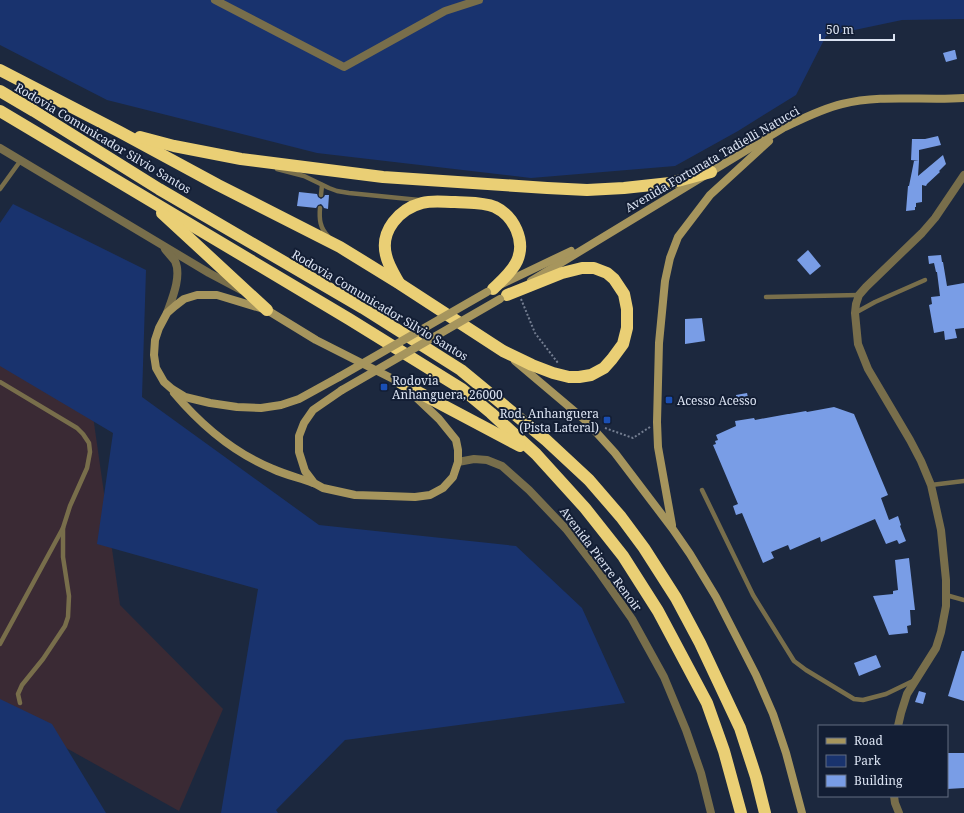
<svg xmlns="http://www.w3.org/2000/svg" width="964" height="813" font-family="'Noto Serif',serif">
<rect width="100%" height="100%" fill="#1c283e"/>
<polygon fill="#3a2a34" points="0,333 90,395 120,605 223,709 179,811 0,711"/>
<g fill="#19336e">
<polygon points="0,0 964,0 964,19 902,20 826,36 796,95 738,131 675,166 531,178 317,153 107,100 0,45"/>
<polygon points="13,204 146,270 142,397 319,525 516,546 582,608 625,703 345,740 276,810 278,813 221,813 258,589 97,544 113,433 0,366 0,223"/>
<polygon points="0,699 52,724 106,813 0,813"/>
</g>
<g fill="#799de6">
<polygon points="954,50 955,50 957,59 946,62 943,53"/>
<polygon points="938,136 941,145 919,150 919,161 911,160 912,139 925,139"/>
<polygon points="943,155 946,164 939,171 940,172 927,184 926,186 922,185 922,202 916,203 916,207 915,207 915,210 906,211 908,186 909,186 914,161 919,161 918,176"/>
<polygon points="299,192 317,194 318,197 321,199 324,197 325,195 329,195 328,209 324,208 323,206 321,204 318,205 316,208 297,206"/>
<polygon points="808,250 821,266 810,275 797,260"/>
<polygon points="941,255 942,262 943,262 947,286 964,283 964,328 955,329 957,338 945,340 944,331 934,333 929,305 932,304 931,297 940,296 937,272 936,272 934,263 929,264 928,256"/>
<polygon points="702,318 705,341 685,344 685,319"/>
<polygon points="747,393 749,402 737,403 736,395"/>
<polygon points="834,407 854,414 888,495 881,498 889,520 898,516 901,525 900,526 906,541 899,544 897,540 886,544 875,519 821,542 820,537 790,550 788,545 771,552 774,558 763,563 742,513 736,515 733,506 738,504 713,445 716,444 715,441 718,440 716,435 736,426 735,421 754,418 755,420 788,414 789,414 806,411 807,412"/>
<polygon points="909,558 915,610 910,610 911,625 907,626 908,633 889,635 873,596 893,594 893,591 898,590 895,560"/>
<polygon points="962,651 964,651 964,701 948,696"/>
<polygon points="876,655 881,667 859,676 854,663"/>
<polygon points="919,691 926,693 923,704 915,702"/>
<polygon points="947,753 964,753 964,788 947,789"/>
</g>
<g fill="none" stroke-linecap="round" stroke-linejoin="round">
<g stroke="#747e91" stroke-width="2" stroke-dasharray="2 2" stroke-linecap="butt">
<polyline points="521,299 535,333 558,363"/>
<polyline points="605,428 633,438 650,427"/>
</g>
<g stroke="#786e4b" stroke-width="4.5">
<polyline points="277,169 304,176 329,188 337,191 349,193 419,200"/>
<polyline points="0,189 21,160"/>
<polyline points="321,195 322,185"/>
<path d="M 320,208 C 319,219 320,228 328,236"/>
<polyline points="766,297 859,295"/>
<polyline points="855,313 875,302 925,280"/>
<polyline points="0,382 77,428 83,434 89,443 90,452 87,468 70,506 63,528 63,557 69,596 68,617 65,626 43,659 22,685 18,694 20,703"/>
<polyline points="931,485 964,481"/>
<polyline points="702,490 753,595 794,661 806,670 854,699 863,700 886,694 915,680"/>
<polyline points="946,595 964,600"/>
<polyline points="0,644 63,528"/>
</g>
<g stroke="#786e4b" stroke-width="8">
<polyline points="215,0 344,67 445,11 479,0"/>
<polyline points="0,148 209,273 241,290"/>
<path d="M 165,249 C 168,253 172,257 175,261 C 182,276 172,299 167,313"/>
</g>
<g stroke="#786e4b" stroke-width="8">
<polyline points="458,462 474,459 487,460 502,466 529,490 567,530 597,569 632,619 664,677 686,730 701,773 711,813"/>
<polyline points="898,726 901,713 907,694 936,648 941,632 946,606 946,580 941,530 931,485 921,461 910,440 868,369 858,344 855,313 856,304 859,295 866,287 922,233 935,218 964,175"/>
<polyline points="894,796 895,803 899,813"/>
</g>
<g stroke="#a6955d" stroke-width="8">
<path d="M 531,281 L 783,128 C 802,119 821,109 842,104 C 882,94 924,101 964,98"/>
<polyline points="502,284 571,251"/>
<polyline points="515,361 586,421 615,453 672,528 690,554 716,597 756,675 773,714 786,753 802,813"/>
<polyline points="339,377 299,399 281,405 261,408 237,407 210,403 185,397 172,389 164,382 156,368 154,355 155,340 159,328 167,313 175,306 184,299 197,295 217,295 267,310 316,340 401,383 439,419 456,440 458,450 458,462 453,477 443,488 430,495 415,497 387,496 355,495 323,488 314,483 305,471 299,452 299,436 304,423 313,410 342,390"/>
<path d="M 174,393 C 201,425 234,453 273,469 C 286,475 300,478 313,483"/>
<polyline points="672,525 658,447 657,422 659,343 665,281 670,258 678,237 710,195 769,141"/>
</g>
<g stroke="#eacf75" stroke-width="12">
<polyline points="0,70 120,132 218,185 340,247 400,284 503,351 532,365 553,373 569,377 579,377 591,375 604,368 612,359 623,344 627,328 627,309 624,294 614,279 607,273 594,268 582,268 562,273 507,295"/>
<polyline points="0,91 34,111 159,189 363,308 461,370 546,440 589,480 621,517 644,548 676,598 700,643 740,728 756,777 765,813"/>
<polyline points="0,111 349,319 462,389 491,413 536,454 585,508 623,556 658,611 707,703 724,751 741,813"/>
<polyline points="140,137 174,146 241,159 383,177 547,188 587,190 624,188 670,183 711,172"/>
<polyline points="162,213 267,310"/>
<path d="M 399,283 C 394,274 388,265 386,255 C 380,231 399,209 422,203 C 433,200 444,202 455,202 C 468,203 483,202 495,207 C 514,216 526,241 517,261 C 512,272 501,281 493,289"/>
<polyline points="401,383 520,446"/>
</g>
<g stroke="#a6955d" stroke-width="8">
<polyline points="339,377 487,292"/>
<polyline points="342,390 500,299"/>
</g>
</g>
<g fill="#1a4fb4" stroke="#131e34" stroke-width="1.5">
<rect x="380" y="383" width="8" height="8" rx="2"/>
<rect x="665" y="396" width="8" height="8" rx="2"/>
<rect x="603" y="416" width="8" height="8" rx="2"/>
</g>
<g text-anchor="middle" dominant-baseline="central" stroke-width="4" stroke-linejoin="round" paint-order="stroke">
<g font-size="12" fill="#dbe3f2" stroke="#131e34">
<text transform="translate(103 138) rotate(31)">Rodovia Comunicador Silvio Santos</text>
<text transform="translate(712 159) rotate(-30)">Avenida Fortunata Tadielli Natucci</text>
<text transform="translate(380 305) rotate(31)">Rodovia Comunicador Silvio Santos</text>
<text transform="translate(601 559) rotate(53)">Avenida Pierre Renoir</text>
</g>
<g font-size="12" fill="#dbe3f2" stroke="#131e34" text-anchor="start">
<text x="392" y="380">Rodovia<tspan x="392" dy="14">Anhanguera, 26000</tspan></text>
<text x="677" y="400">Acesso Acesso</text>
<text x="599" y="413" text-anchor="end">Rod. Anhanguera<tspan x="599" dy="14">(Pista Lateral)</tspan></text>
</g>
</g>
<rect x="818" y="725" width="130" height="72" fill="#131e34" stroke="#636d80"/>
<rect x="826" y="738" width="20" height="6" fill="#a6955d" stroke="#636d80"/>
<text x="854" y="745" font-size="12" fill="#dbe3f2">Road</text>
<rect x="826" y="755" width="20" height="12" fill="#19336e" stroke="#636d80"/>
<text x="854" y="765" font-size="12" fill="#dbe3f2">Park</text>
<rect x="826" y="775" width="20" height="12" fill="#799de6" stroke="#636d80"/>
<text x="854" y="785" font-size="12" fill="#dbe3f2">Building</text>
<path d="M820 34v6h74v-6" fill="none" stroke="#dbe3f2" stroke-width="2"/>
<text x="826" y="34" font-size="12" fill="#dbe3f2" stroke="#131e34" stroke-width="3" paint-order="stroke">50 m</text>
</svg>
